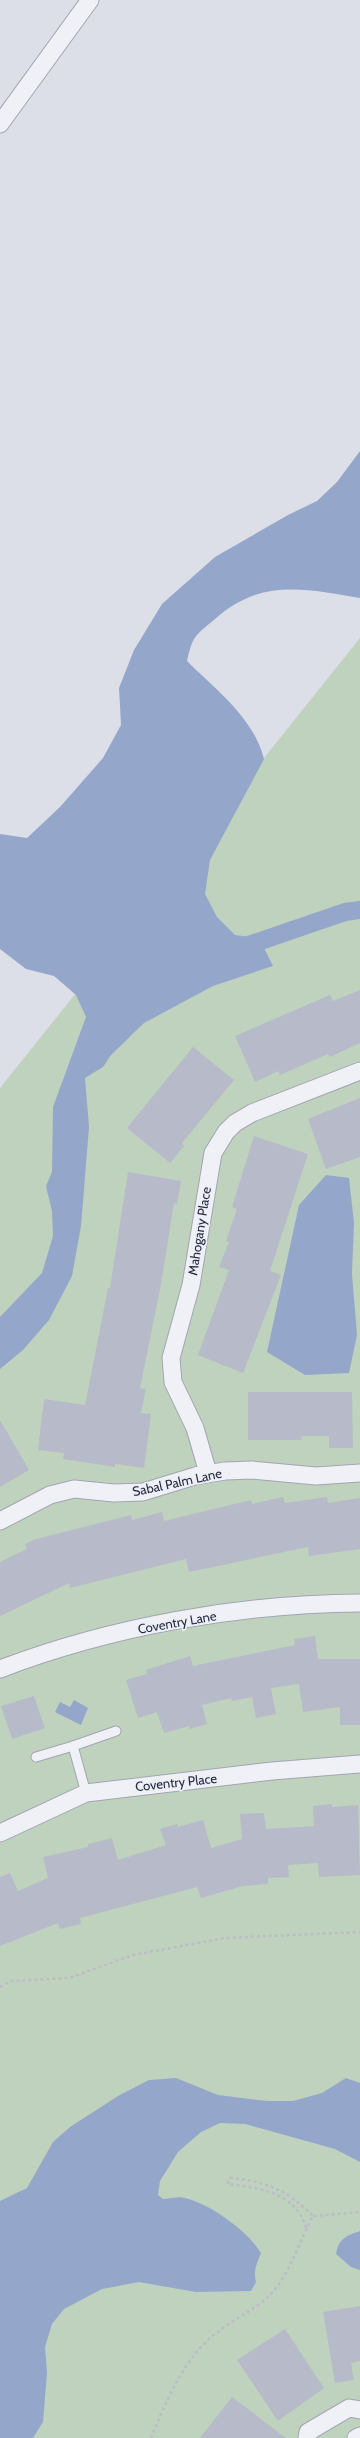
<svg xmlns="http://www.w3.org/2000/svg" width="360" height="2438" font-family="Cabin,sans-serif">
<rect width="100%" height="100%" fill="#dddfe8"/>
<polygon fill="#bfd2be" points="360,638 360,2438 0,2438 0,1088"/>
<g fill="#95a6cb">
<path d="M 360,451 L 360,598 C 306,589 260,578 215,619 C 195,636 193,635 187,661 C 216,690 254,718 264,759 L 210,860 L 205,894 L 217,917 L 235,935 L 259,938 L 273,966 L 213,986 L 144,1023 L 111,1055 L 103,1067 L 85,1078 L 89,1127 L 81,1226 L 72,1276 L 49,1320 L 23,1350 L 0,1369 L 0,1317 L 42,1273 L 53,1236 L 52,1211 L 46,1186 L 52,1172 L 53,1107 L 86,1017 L 76,995 L 54,976 L 26,969 L 0,949 L 0,834 L 27,838 L 60,807 L 103,758 L 121,725 L 119,688 L 134,650 L 162,604 L 215,557 L 288,515 L 317,501 L 337,482 Z"/>
<polygon points="326,1175 349,1178 354,1223 352,1274 357,1335 349,1373 305,1375 267,1352 299,1205"/>
<polygon points="74,1700 88,1708 81,1725 55,1712 60,1702 70,1707"/>
<path d="M 176,2078 L 218,2095 L 267,2101 L 293,2101 L 322,2093 L 346,2078 L 360,2083 L 360,2162 L 335,2149 L 245,2124 L 220,2123 L 201,2132 L 178,2152 L 160,2181 L 158,2195 L 163,2199 C 170,2199 178,2196 185,2198 C 210,2204 248,2231 261,2253 C 257,2263 253,2271 256,2282 L 251,2291 L 196,2292 L 139,2282 L 102,2289 L 64,2309 L 52,2324 L 45,2347 L 47,2373 L 43,2422 L 33,2438 L 0,2438 L 0,2201 L 27,2188 L 53,2142 L 70,2127 L 118,2096 L 149,2080 Z"/>
<path d="M 360,2231 L 360,2270 L 351,2267 L 336,2254 C 339,2238 346,2236 360,2231 Z"/>
</g>
<g fill="none" stroke-linecap="round" stroke-linejoin="round">
<polyline stroke="#95a6cb" stroke-width="18" points="237,949 345,912 360,910"/>
</g>
<g fill="#b7bac8">
<polygon points="360,990 360,1043 330,1057 328,1054 280,1075 278,1071 255,1082 235,1036 330,995 333,1001"/>
<polygon points="193,1047 234,1080 182,1143 184,1146 170,1163 127,1128"/>
<polygon points="360,1098 360,1157 326,1169 308,1119"/>
<polygon points="254,1136 308,1154 270,1271 281,1275 243,1373 198,1355 229,1270 219,1267 229,1242 226,1241 237,1209 232,1207"/>
<polygon points="128,1172 181,1181 177,1204 174,1203 161,1284 140,1388 146,1389 141,1413 151,1414 144,1468 115,1464 115,1467 63,1459 64,1453 38,1450 44,1399 85,1405 108,1288 110,1288"/>
<polygon points="248,1392 352,1392 353,1448 329,1448 329,1436 302,1436 301,1440 248,1440"/>
<polygon points="0,1420 29,1470 0,1487"/>
<polygon points="283,1497 285,1503 327,1497 328,1503 360,1498 360,1549 309,1556 308,1547 189,1572 186,1559 70,1588 69,1583 0,1616 0,1562 27,1549 25,1544 36,1539 131,1515 132,1520 162,1512 164,1521 251,1500 252,1504"/>
<polygon points="315,1636 318,1659 360,1659 360,1725 340,1725 340,1707 303,1712 299,1684 271,1688 276,1714 256,1718 252,1697 232,1701 231,1698 202,1705 207,1724 189,1729 189,1726 164,1733 157,1712 138,1718 126,1680 147,1674 146,1670 190,1656 193,1666 295,1645 294,1639"/>
<polygon points="34,1696 45,1728 12,1739 1,1706"/>
<polygon points="332,1804 332,1807 358,1805 360,1875 319,1877 318,1863 288,1865 289,1877 268,1878 268,1884 243,1886 201,1898 197,1887 80,1918 81,1924 60,1929 58,1923 0,1946 0,1877 10,1873 18,1891 48,1878 43,1857 88,1847 88,1844 112,1838 118,1860 166,1845 160,1829 177,1824 178,1827 203,1820 211,1848 242,1839 240,1814 264,1813 266,1829 314,1826 313,1806"/>
<polygon points="360,2306 360,2361 351,2363 354,2380 335,2383 323,2312"/>
<polygon points="285,2329 324,2388 278,2421 237,2360"/>
<polygon points="232,2397 278,2432 286,2438 200,2438"/>
</g>
<g fill="none" stroke-linecap="round" stroke-linejoin="round">
<defs>
<g id="lane">
<polyline points="73,1746 116,1731"/>
<polyline points="36,1757 73,1746 86,1793"/>
</g>
<g id="street">
<polyline points="0,124 90,0"/>
<polyline points="208,1473 195,1428 173,1382 171,1358 191,1285 213,1153 226,1132 235,1123 252,1113 360,1071"/>
<polyline points="0,1521 50,1495 74,1489 114,1493 143,1492 195,1476 225,1471 252,1470 316,1476 360,1473"/>
<path d="M 0,1669 C 113,1626 239,1604 360,1603"/>
<polyline points="0,1833 86,1793 272,1771 360,1764"/>
<polyline points="307,2438 308,2432 349,2408 360,2410"/>
<polyline points="356,2438 360,2436"/>
</g>
</defs>
<use href="#lane" stroke="#a2a5b2" stroke-width="11"/>
<use href="#street" stroke="#a2a5b2" stroke-width="19"/>
<g stroke="#bbbdc6" stroke-width="2.5" stroke-dasharray="3 3" stroke-linecap="butt">
<polyline points="0,1987 11,1981 69,1978 133,1955 225,1938 360,1932"/>
<path d="M 306,2228 C 296,2192 259,2188 228,2184 L 230,2178 C 266,2181 287,2190 313,2216"/>
<path d="M 151,2438 C 165,2404 180,2367 207,2341 C 225,2323 251,2313 269,2296 C 290,2275 299,2241 313,2216 L 360,2212"/>
</g>
<use href="#lane" stroke="#f0f1f6" stroke-width="9"/>
<use href="#street" stroke="#f0f1f6" stroke-width="17"/>
</g>
<g text-anchor="middle" dominant-baseline="central" stroke-width="3.5" stroke-linejoin="round" paint-order="stroke">
<g font-size="13" fill="#262a3f" stroke="#eceff6">
<text transform="translate(199 1231) rotate(-81)">Mahogany Place</text>
<text transform="translate(177 1482) rotate(-12)">Sabal Palm Lane</text>
<text transform="translate(177 1622) rotate(-10)">Coventry Lane</text>
<text transform="translate(176 1782) rotate(-6)">Coventry Place</text>
</g>
</g>
</svg>
